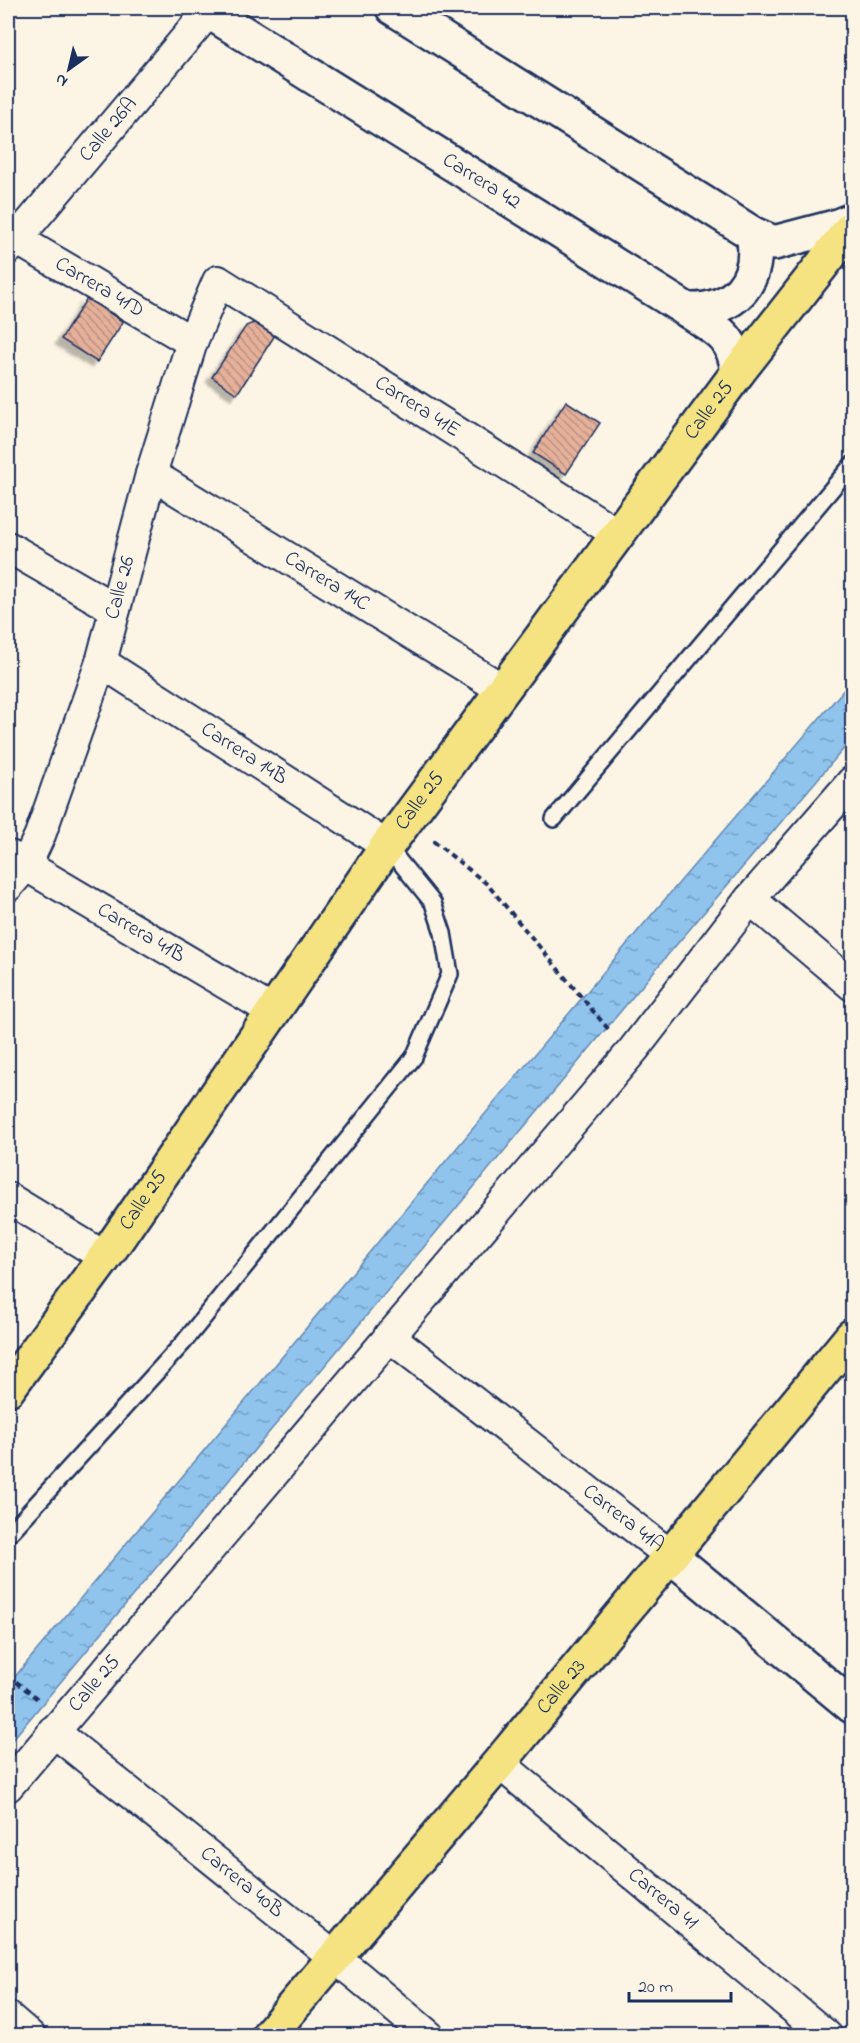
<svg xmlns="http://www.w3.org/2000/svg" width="860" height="2043" font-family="'Indie Flower',sans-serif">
<defs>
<pattern id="water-ripples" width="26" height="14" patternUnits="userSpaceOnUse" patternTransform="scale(1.5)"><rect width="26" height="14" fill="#90c4ed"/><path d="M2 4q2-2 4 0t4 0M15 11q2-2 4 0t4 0" fill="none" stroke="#75a0c3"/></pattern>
<pattern id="building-back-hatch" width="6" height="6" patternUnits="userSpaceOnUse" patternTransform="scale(1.5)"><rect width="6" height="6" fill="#e6b19a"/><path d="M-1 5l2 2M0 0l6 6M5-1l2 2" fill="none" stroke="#ba9081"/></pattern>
<filter id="shadow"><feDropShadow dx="-5.5" dy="5.5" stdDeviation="1.5" flood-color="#0004"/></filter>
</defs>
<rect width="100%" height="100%" fill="#fcf5e5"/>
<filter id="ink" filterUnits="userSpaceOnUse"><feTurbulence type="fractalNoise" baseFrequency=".0167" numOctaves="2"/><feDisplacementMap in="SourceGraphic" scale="12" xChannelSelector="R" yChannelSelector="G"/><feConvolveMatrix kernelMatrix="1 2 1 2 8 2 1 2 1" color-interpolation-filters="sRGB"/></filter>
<g filter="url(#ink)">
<polygon fill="url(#water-ripples)" stroke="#6188b4" stroke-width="1.5" points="852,680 852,739 666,957 8,1745 8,1685 637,932"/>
<g fill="url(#building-back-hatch)" stroke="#1b2f5e" stroke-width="1.5" filter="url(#shadow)">
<polygon points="87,298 123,322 97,362 61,339"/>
<polygon points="260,320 277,332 237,394 212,377 246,326"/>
<polygon points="566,401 600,423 566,474 533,453"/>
</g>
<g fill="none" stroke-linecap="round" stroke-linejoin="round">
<defs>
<g id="service">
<polyline points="554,819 852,465"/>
<polyline points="8,1535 184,1342 414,1057 450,974 443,933 433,903 387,846"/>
</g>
<g id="minor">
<path id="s1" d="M 8,234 L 192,342"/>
<path id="s2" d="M 8,249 L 209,11"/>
<path id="s3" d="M 151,474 L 502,689"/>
<polyline points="8,547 115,609"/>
<path id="s4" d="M 101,662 L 387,846"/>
<path id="s5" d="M 10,856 L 274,1012"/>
<path id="s6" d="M 8,886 L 26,865 L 40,835 L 101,662 L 151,474 L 192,342 L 218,281 L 616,533"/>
<polyline points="750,899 852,985"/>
<polyline points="8,1198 105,1257"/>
<path id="s7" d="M 389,1336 L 671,1556"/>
<path id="s8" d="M 53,1731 L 359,1977 L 429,2036"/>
<path id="s9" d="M 499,1763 L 827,2036"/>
<path id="s10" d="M 8,1786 L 634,1049 L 750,899 L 852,782"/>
<polyline points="8,2017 30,2036"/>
</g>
<g id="tertiary">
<path id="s11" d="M 203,8 L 687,310 C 716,330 733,334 738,372"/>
<polyline points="393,8 753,234 774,243 835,227 852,220"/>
<path d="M 687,310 C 735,312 762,280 753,234"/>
<polyline points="671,1556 852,1706"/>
</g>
<g id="primary">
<path id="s12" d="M 8,1389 L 105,1257 L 387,846 L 738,372 L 852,227"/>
<path id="s13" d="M 268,2036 L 499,1763 L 852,1336"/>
</g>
</defs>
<use href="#service" stroke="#1b2f5e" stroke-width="20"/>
<use href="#minor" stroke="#1b2f5e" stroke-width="34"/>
<use href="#tertiary" stroke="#1b2f5e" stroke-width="38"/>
<use href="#primary" stroke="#1b2f5e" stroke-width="38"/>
<g stroke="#1b2f5e" stroke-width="4" stroke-dasharray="6 4.5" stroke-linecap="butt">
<polyline points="433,841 487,884 609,1030"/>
<polyline points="8,1675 40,1701"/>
</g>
<use href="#service" stroke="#fcf5e5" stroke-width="15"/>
<use href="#minor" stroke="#fcf5e5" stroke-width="30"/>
<use href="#tertiary" stroke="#fcf5e5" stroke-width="33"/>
<use href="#primary" stroke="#f5e382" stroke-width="33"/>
</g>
</g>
<g text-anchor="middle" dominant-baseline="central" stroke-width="5" stroke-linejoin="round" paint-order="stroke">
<g font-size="21" fill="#1b2f5e" stroke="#fcf5e5">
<text stroke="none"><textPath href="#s2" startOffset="156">Calle 26A</textPath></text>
<text stroke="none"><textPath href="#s11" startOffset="328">Carrera 42</textPath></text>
<text stroke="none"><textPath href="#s1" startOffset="106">Carrera 41D</textPath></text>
<text stroke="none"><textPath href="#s6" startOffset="879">Carrera 41E</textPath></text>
<text stroke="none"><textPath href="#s12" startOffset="1204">Calle 25</textPath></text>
<text stroke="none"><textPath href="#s3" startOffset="206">Carrera 14C</textPath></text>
<text stroke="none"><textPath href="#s6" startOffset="321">Calle 26</textPath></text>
<text stroke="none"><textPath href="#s4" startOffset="170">Carrera 14B</textPath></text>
<text stroke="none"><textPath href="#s12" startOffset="718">Calle 25</textPath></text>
<text stroke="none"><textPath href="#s5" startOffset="152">Carrera 41B</textPath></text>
<text stroke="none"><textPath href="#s12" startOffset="232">Calle 25</textPath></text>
<text stroke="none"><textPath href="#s7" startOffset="297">Carrera 41A</textPath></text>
<text stroke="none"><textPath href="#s10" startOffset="134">Calle 25</textPath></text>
<text stroke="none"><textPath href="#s13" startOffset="456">Calle 23</textPath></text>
<text stroke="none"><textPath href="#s8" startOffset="242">Carrera 40B</textPath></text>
<text stroke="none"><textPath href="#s9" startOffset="213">Carrera 41</textPath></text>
</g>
</g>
<rect width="860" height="2043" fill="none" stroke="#fcf5e5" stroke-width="30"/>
<rect x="15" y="15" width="830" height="2013" fill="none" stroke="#1b2f5e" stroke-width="2" filter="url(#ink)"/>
<g transform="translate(69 69) rotate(214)" stroke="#fcf5e5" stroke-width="4.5" paint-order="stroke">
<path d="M0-4.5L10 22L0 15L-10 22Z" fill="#1b2f5e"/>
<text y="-9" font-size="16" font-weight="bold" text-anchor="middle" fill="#1b2f5e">N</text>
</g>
<path d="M629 1992v9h102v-9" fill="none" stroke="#1b2f5e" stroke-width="3"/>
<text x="638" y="1992" font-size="18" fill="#1b2f5e" stroke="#fcf5e5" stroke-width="4.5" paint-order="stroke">20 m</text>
</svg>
